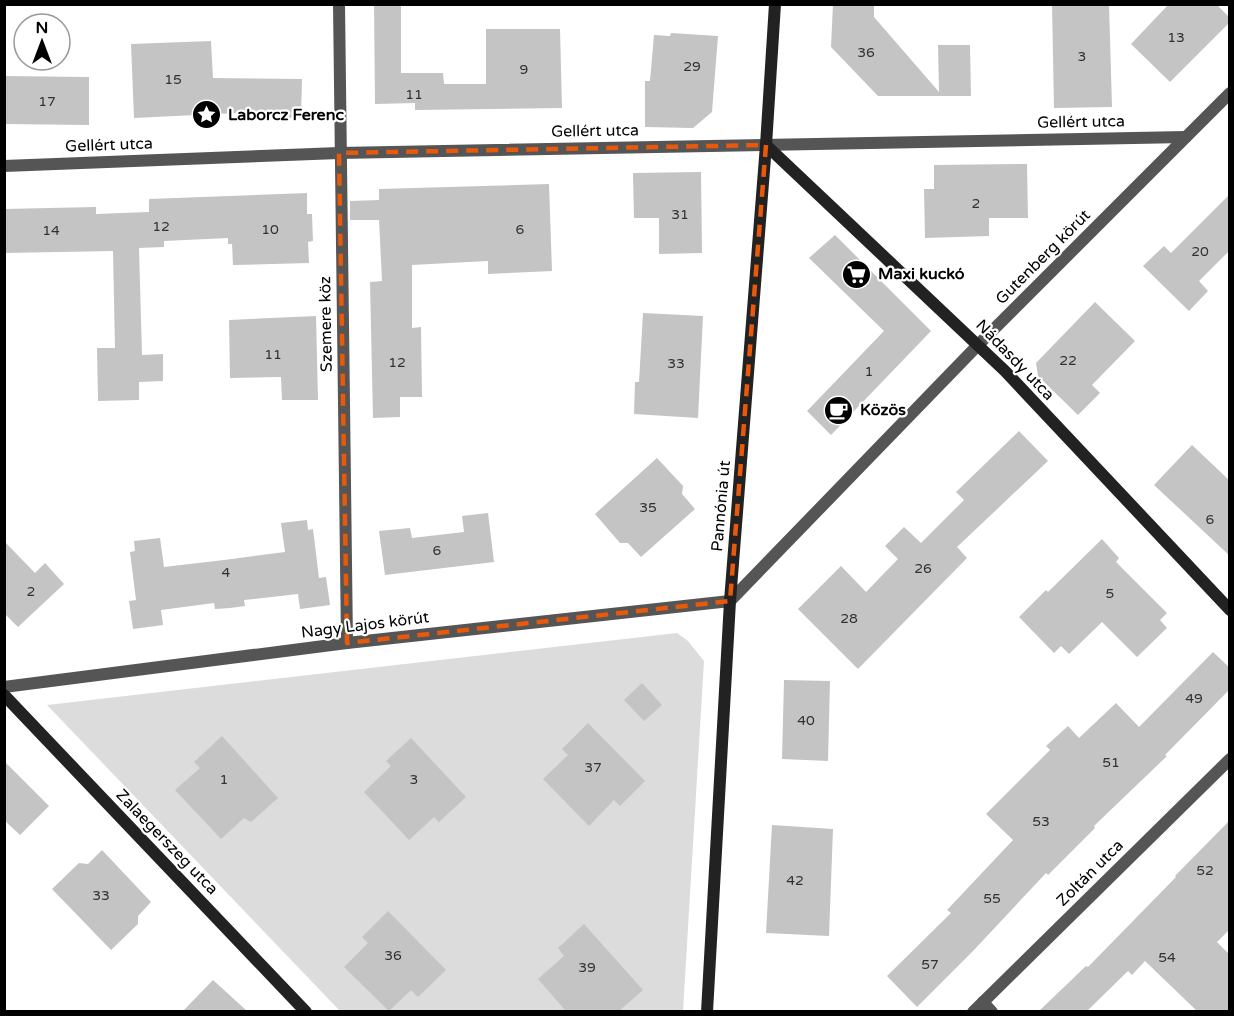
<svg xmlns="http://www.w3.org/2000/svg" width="1234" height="1016" font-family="'Varela Round',sans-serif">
<rect width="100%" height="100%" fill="#fff"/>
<polygon fill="#dcdcdc" points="677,633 688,641 704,661 683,1011 340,1011 47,705"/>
<g fill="#c4c4c4">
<polygon points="374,4 401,4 401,73 443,73 444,84 486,84 486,29 560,29 562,108 415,110 415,103 375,104"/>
<polygon points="833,4 874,4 874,17 939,92 938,45 970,45 971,96 878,96 831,47"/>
<polygon points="1052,4 1109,4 1112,107 1054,108"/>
<polygon points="1169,4 1216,4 1230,18 1230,22 1170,82 1131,44"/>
<polygon points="671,33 718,36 712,112 693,128 645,127 645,81 650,81 654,35 670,36"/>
<polygon points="211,41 213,78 302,79 301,118 237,117 237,113 134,118 131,44"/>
<polygon points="4,76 89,77 89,125 4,124"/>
<polygon points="1027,164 1028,218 989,218 989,236 925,238 924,189 934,189 934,165"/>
<polygon points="701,172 702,253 659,254 659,218 634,218 633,173"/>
<polygon points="549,184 552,271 488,274 488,261 412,265 412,328 421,327 422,397 400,397 400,417 373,418 370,282 382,281 379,220 350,220 350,201 379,200 379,189"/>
<polygon points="307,193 307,214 312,214 313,241 308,242 309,263 233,265 232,244 228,244 228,238 164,241 164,247 139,248 142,355 163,354 163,381 139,382 139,400 98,401 97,348 115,348 113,251 4,253 4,209 96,207 96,214 149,212 149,199"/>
<polygon points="1230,194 1230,250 1199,281 1208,291 1189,311 1143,266 1164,246 1171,253"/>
<polygon points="835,235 931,331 831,435 807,411 884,331 809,258"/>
<polygon points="1095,302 1135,341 1092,385 1100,393 1078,415 1038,376 1036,363"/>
<polygon points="643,313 703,316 698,418 634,414 635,382 639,382"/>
<polygon points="316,316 318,400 282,400 281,377 230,378 229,320"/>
<polygon points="1019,431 1048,461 957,547 967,558 858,669 798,609 841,566 866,592 898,559 885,546 904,527 921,543 964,500 956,492"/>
<polygon points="1192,445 1230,481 1230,556 1154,485"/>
<polygon points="657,458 683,486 682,494 695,509 641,557 628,543 620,543 595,514"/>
<polygon points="488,513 494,562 385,575 379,531 410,528 412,538 464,532 462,516"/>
<polygon points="307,520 308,530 313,529 319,578 326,577 330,605 300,609 298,594 244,600 245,606 230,608 215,609 214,603 161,610 163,625 133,629 129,601 136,600 130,552 135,551 134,541 160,538 164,567 224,560 285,552 281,523"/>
<polygon points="1102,539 1119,558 1116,562 1167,613 1160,620 1167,628 1137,657 1102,622 1069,654 1061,646 1054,653 1019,617 1046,590 1048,592"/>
<polygon points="4,541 35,573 45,563 64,584 18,627 4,613"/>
<polygon points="1213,652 1230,668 1230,689 1165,755 1167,756 1094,826 1095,828 1048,875 1046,873 973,951 917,1007 887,976 951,913 947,910 1013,840 986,814 1050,750 1046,746 1068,726 1079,738 1116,703 1139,727"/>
<polygon points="784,680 830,681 828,761 782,759"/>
<polygon points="642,683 662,705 644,721 624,700"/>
<polygon points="588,723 645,781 620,806 614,800 589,826 543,779 568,755 562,749"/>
<polygon points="222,736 278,798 251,822 244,818 221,839 175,790 200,768 194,762"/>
<polygon points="411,738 466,797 439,822 434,817 409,840 364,792 391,766 386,761"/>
<polygon points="4,761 49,806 20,835 4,820"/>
<polygon points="1230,820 1230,929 1217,942 1230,955 1230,1011 1197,1011 1145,961 1132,975 1128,971 1087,1011 1039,1011 1086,966 1088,967 1176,877 1175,876"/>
<polygon points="772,825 833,829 829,936 766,933"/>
<polygon points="102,850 151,902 138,916 138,924 111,950 52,889 79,863 88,864"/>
<polygon points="388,911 446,970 418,997 411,990 389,1011 344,967 368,943 362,937"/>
<polygon points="584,924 643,990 619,1011 566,1011 538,979 564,956 558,948"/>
<polygon points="213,980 247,1011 183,1011"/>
</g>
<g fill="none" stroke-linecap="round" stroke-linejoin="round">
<g stroke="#555" stroke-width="12">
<polyline points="339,4 347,643"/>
<polyline points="4,166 339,153 1186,137"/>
<polyline points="4,687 347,643 730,601 978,345 1230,93"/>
<polyline points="983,1002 992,1012"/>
<polyline points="973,1012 1230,759"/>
</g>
<g stroke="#222" stroke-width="12">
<polyline points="766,145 1005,371 1230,610"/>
<polyline points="4,695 306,1012"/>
<polyline points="707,1012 730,601 766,145 775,4"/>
</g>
</g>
<path fill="none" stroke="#e8590c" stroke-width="4.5" stroke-dasharray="12 8" stroke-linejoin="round" d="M 766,145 L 730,601 L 347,643 L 339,153 Z"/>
<defs>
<symbol id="sight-disc" viewBox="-11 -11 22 22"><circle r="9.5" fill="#000" stroke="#fff"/><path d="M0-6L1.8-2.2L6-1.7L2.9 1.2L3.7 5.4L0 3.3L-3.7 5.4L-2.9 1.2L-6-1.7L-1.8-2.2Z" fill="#fff"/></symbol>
<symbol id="supermarket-disc" viewBox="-11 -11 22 22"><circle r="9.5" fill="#000" stroke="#fff"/><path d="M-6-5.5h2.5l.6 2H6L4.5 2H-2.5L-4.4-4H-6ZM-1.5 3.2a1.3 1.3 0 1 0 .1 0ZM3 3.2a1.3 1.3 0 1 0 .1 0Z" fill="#fff"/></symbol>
<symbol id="cafe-disc" viewBox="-11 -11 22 22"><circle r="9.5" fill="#000" stroke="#fff"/><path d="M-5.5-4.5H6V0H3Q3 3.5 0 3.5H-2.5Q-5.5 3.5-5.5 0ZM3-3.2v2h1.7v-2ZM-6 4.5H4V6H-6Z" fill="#fff"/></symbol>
</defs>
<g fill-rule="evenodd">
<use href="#sight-disc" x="190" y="98" width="33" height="33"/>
<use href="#supermarket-disc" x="840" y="258" width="33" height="33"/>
<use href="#cafe-disc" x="822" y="394" width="33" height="33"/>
</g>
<g text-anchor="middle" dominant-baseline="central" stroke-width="4.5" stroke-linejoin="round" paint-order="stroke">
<g font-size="14" fill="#313131">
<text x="1176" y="37">13</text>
<text x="866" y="52">36</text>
<text x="1082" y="56">3</text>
<text x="692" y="66">29</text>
<text x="524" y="69">9</text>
<text x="173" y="79">15</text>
<text x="414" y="94">11</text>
<text x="47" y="101">17</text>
<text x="976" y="203">2</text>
<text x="680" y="214">31</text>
<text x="161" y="226">12</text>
<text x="270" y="229">10</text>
<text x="520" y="229">6</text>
<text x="51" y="230">14</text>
<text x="1200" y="251">20</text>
<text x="273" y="354">11</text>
<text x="1068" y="360">22</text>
<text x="397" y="362">12</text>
<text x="676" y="363">33</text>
<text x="869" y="371">1</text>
<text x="648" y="507">35</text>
<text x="1210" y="519">6</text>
<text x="437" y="550">6</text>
<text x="923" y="568">26</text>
<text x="226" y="572">4</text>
<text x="31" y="591">2</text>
<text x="1110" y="593">5</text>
<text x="849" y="618">28</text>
<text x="1194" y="698">49</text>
<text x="806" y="720">40</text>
<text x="1111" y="762">51</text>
<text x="593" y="767">37</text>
<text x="224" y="779">1</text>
<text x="414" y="779">3</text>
<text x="1041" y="821">53</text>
<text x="1205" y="870">52</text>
<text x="795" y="880">42</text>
<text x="101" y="895">33</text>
<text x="992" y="898">55</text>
<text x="393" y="955">36</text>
<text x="1167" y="957">54</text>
<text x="930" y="964">57</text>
<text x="587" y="967">39</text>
</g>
<g font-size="16" font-weight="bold" fill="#000" stroke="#fff" text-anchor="start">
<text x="228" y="115">Laborcz Ferenc</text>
<text x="878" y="274">Maxi kuckó</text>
<text x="860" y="410">Közös</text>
</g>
<g font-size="16" fill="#000" stroke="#fff">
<text transform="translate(1081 122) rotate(-1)">Gellért utca</text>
<text transform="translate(595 131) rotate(-1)">Gellért utca</text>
<text transform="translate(109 145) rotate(-2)">Gellért utca</text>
<text transform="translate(1043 257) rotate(-45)">Gutenberg körút</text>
<text transform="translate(326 324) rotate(-91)">Szemere köz</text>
<text transform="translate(1015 360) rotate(46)">Nádasdy utca</text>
<text transform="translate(721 506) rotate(-85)">Pannónia út</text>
<text transform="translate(365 625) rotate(-7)">Nagy Lajos körút</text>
<text transform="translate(167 842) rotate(46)">Zalaegerszeg utca</text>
<text transform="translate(1090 873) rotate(-45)">Zoltán utca</text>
</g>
</g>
<rect width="1234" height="1016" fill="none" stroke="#000000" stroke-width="12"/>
<g transform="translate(42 42)"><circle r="28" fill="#ffffff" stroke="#999999" stroke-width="1.5"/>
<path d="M0-4.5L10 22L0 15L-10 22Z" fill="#000000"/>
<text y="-9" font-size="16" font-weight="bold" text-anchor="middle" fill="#000000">N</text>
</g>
</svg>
